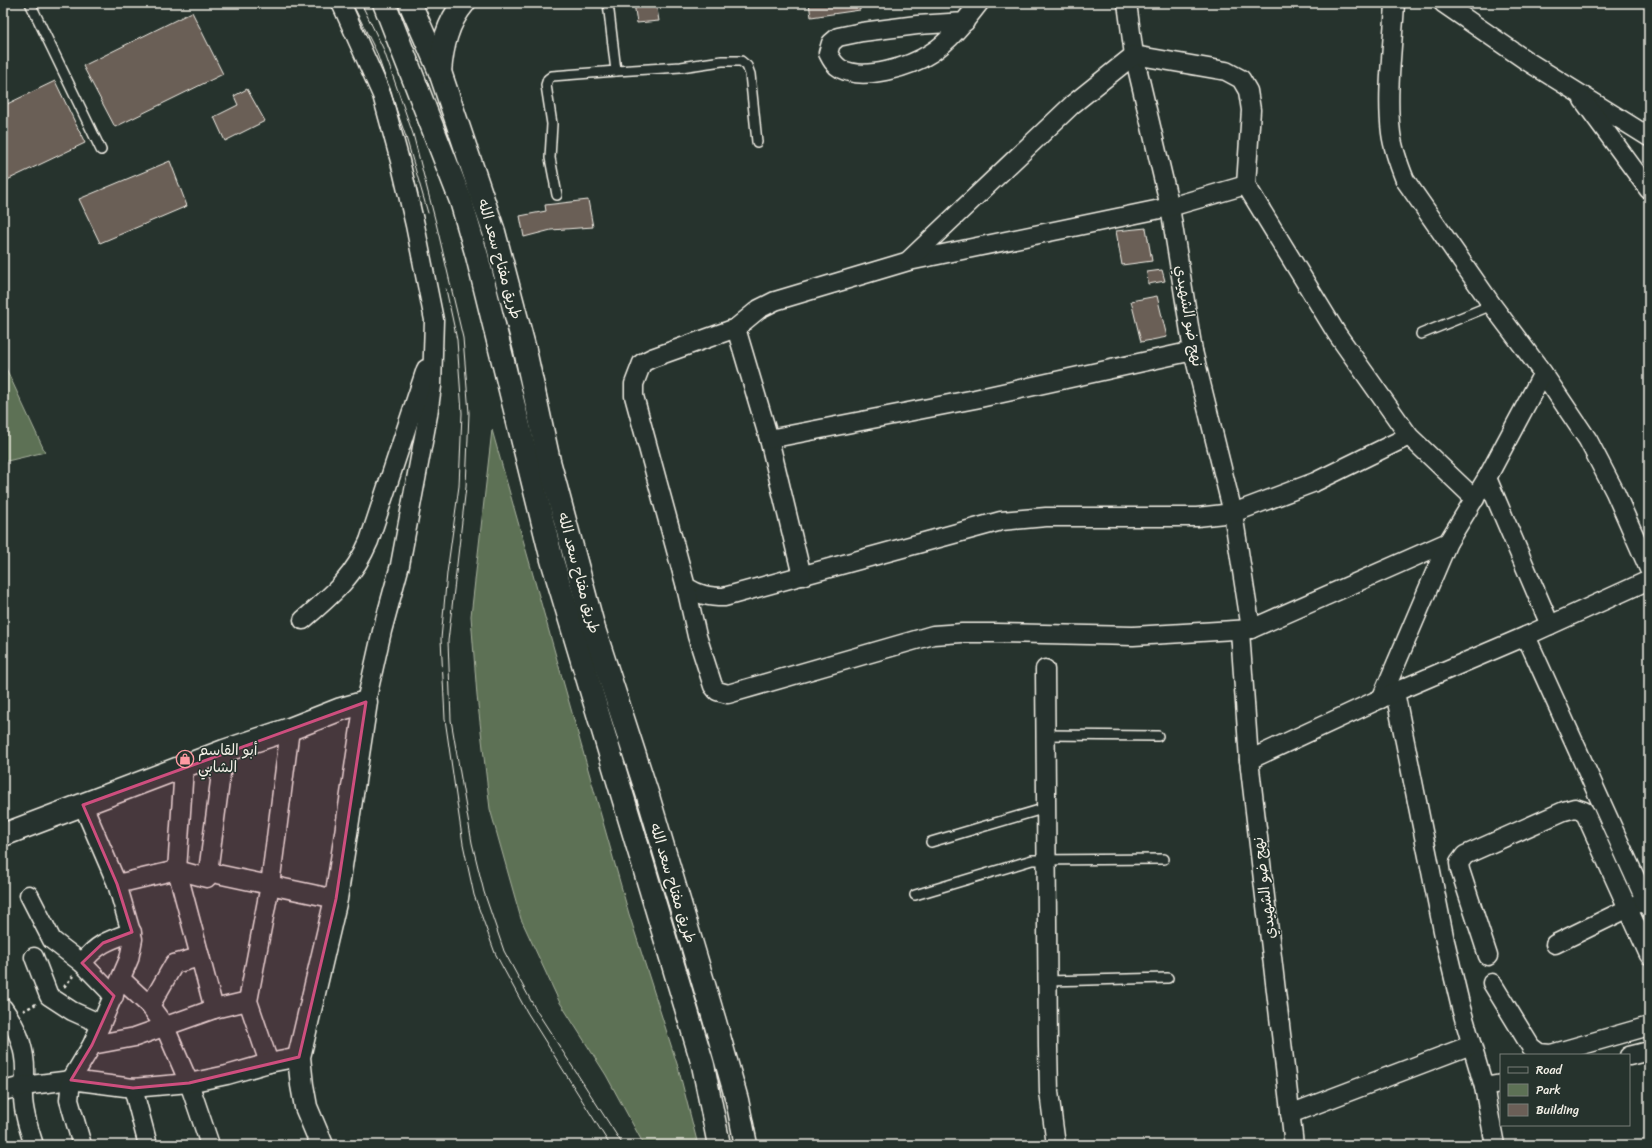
<svg xmlns="http://www.w3.org/2000/svg" width="1652" height="1148" font-family="Sriracha,'Playpen Sans Arabic',sans-serif">
<rect width="100%" height="100%" fill="#26332d"/>
<filter id="ink" filterUnits="userSpaceOnUse"><feTurbulence type="fractalNoise" baseFrequency=".025" numOctaves="2"/><feDisplacementMap in="SourceGraphic" scale="8" xChannelSelector="R" yChannelSelector="G"/><feConvolveMatrix kernelMatrix="1 2 1 2 8 2 1 2 1" color-interpolation-filters="sRGB"/></filter>
<g filter="url(#ink)">
<g fill="#5d7155" stroke="#a8b19e">
<polygon points="3,362 45,452 3,462"/>
<polygon points="492,430 629,914 678,1067 698,1145 644,1145 606,1075 559,1001 521,919 490,809 477,696 471,616"/>
</g>
<g fill="#6b5f57" stroke="#f4f1e8">
<polygon points="634,3 656,3 659,21 637,23"/>
<polygon points="809,3 860,3 860,10 811,17"/>
<polygon points="192,12 223,74 115,127 83,66"/>
<polygon points="55,81 85,143 3,182 3,106"/>
<polygon points="247,89 265,121 225,141 214,117 238,105 234,96"/>
<polygon points="170,161 187,206 100,243 79,199"/>
<polygon points="588,200 593,227 551,230 524,237 520,216 546,211 545,205"/>
<polygon points="1146,228 1152,261 1122,265 1116,231"/>
<polygon points="1162,270 1165,281 1148,284 1147,272"/>
<polygon points="1157,296 1167,337 1141,342 1131,301"/>
</g>
<g fill="none" stroke-linecap="round" stroke-linejoin="round">
<defs>
<g id="lane">
<polyline points="30,3 101,150"/>
<polyline points="616,71 681,67 722,61 741,61 747,66 750,74 757,142"/>
<polyline points="557,195 550,158 552,124 546,85 548,79 552,76 616,71 608,3"/>
<polyline points="1421,334 1492,305"/>
<polyline points="1045,735 1158,736"/>
<polyline points="931,842 1046,808"/>
<polyline points="915,895 1032,860 1164,859"/>
<polyline points="1047,981 1168,978"/>
</g>
<g id="street">
<polyline points="341,3 382,95 400,161 415,225 434,320 432,386 428,415 400,565 382,631 366,702"/>
<polyline points="1127,3 1134,55 1170,207 1193,351 1233,513 1251,629"/>
<path d="M 1395,3 C 1393,44 1386,93 1391,133 C 1393,149 1399,165 1405,180 L 1492,305 L 1543,373 L 1588,440 L 1615,492 L 1649,569"/>
<polyline points="1443,3 1527,61 1649,137"/>
<path d="M 965,22 L 917,25 L 862,32 L 838,37 L 831,43 L 828,53 C 831,59 834,65 841,69 C 864,81 910,67 931,53 C 949,42 966,20 979,3"/>
<polyline points="1583,100 1649,190"/>
<path d="M 1246,185 L 1170,207 L 909,261 L 775,301 L 759,309 L 736,328 L 652,358 L 642,363 L 634,384 L 634,396 L 686,587 C 699,595 709,597 724,597 L 1001,521 L 1046,517 L 1197,517 L 1233,513 L 1315,482 L 1409,436"/>
<polyline points="909,260 1073,104 1134,55 1226,71 1241,79 1248,91 1251,110 1246,185 1337,334 1409,436 1475,499"/>
<polyline points="736,328 769,439 802,576"/>
<polyline points="769,439 975,399 1193,351"/>
<polyline points="1487,478 1550,625"/>
<polyline points="686,587 697,636 713,686 717,691 728,694 933,635 962,633 996,633 1133,636 1251,629 1448,542"/>
<path d="M 303,620 C 333,594 353,578 369,541 L 426,369"/>
<polyline points="1240,631 1249,760 1294,1145"/>
<polyline points="1526,636 1649,908"/>
<polyline points="1045,669 1048,1047 1049,1092 1056,1145"/>
<polyline points="1395,692 1445,941 1461,1008 1484,1087"/>
<polyline points="1381,699 1448,542 1487,478 1543,373"/>
<polyline points="1249,760 1395,692 1526,636 1649,580"/>
<polyline points="184,768 177,870 214,1009"/>
<polyline points="208,872 224,751"/>
<polyline points="117,884 177,870 207,878 208,872 336,899"/>
<polyline points="29,895 52,940 82,963 114,996"/>
<polyline points="1555,944 1639,903"/>
<polyline points="1488,956 1460,870 1459,863 1465,855 1564,811 1575,808 1584,811 1649,955"/>
<polyline points="34,957 49,996 72,1011 101,1024"/>
<path d="M 82,963 C 98,943 109,940 132,932"/>
<polyline points="121,979 150,1006 164,1025 189,1083 210,1145"/>
<polyline points="1492,983 1531,1047 1539,1053 1551,1054 1649,1026"/>
<polyline points="150,1006 174,964 200,957"/>
<path d="M 3,1008 C 17,1027 26,1050 25,1075 C 25,1082 22,1089 23,1096 C 23,1112 29,1130 34,1145"/>
<polyline points="92,1045 135,1037 214,1009 248,1001"/>
<polyline points="1629,1056 1649,1051"/>
<polyline points="269,1063 248,1001 270,885 290,729"/>
<polyline points="133,1088 148,1145"/>
<polyline points="3,1091 23,1086 71,1080 133,1088 189,1083 227,1075 269,1063 299,1057"/>
<polyline points="1290,1114 1471,1045"/>
<polyline points="82,1145 69,1100 71,1080 92,1045 129,959 133,939 117,884 83,805"/>
<polyline points="1495,1145 1484,1087 1501,1084"/>
</g>
<polyline id="secondary" points="3,835 224,751 290,729 341,709 366,702 336,899 299,1057 302,1085 306,1107 322,1145"/>
<g id="highway">
<polyline points="384,3 461,201 477,256 552,560 703,1065 719,1145"/>
<polyline points="410,3 440,72 494,232 525,350 549,461 594,629 648,796 715,1022 737,1100 746,1145"/>
<path d="M 440,72 C 442,47 447,23 464,3"/>
</g>
</defs>
<use href="#lane" stroke="#f4f1e8" stroke-width="12"/>
<use href="#street" stroke="#f4f1e8" stroke-width="21"/>
<use href="#secondary" stroke="#f4f1e8" stroke-width="25"/>
<use href="#highway" stroke="#f4f1e8" stroke-width="25"/>
<g stroke="#f4f1e8" stroke-width="2.5" stroke-dasharray="3 3" stroke-linecap="butt">
<polyline points="64,987 73,976"/>
<polyline points="23,1011 36,1004"/>
</g>
<use href="#lane" stroke="#26332d" stroke-width="9"/>
<use href="#street" stroke="#26332d" stroke-width="18"/>
<use href="#secondary" stroke="#26332d" stroke-width="22"/>
<use href="#highway" stroke="#26332d" stroke-width="22"/>
<g stroke="#f4f1e8" stroke-width="1">
<polyline points="352,3 376,51 406,137 428,213"/>
<polyline points="361,3 383,48 413,134 436,223 463,338 469,413 466,487 448,641 451,720 472,843 484,892 504,951 536,1010 623,1145"/>
<polyline points="446,289 457,340 462,413 459,486 447,573 441,639 445,719 463,844 474,895 495,953 527,1012 610,1145"/>
</g>
</g>
</g>
<path fill="#ce4e7e" fill-opacity="0.2" stroke="#ce4e7e" stroke-width="3" stroke-linejoin="round" d="M 366,702 L 336,899 L 299,1057 L 189,1083 L 133,1088 L 71,1080 L 92,1045 L 114,996 L 82,963 L 103,943 L 132,932 L 117,884 L 83,805 Z"/>
<defs>
<symbol id="shop-ring" viewBox="-11 -11 22 22"><circle r="9.5" fill="#26332d" stroke="#ff9aa2" stroke-width="1.5"/><path d="M-5-2.5h2.3a2.7 3.5 0 0 1 5.4 0H5L5.5 6h-11ZM-1.5-2.5h3a1.5 2.3 0 0 0-3 0Z" fill="#ff9aa2"/></symbol>
</defs>
<g fill-rule="evenodd">
<use href="#shop-ring" x="175" y="749" width="20" height="20"/>
</g>
<g text-anchor="middle" dominant-baseline="central" stroke-width="3" stroke-linejoin="round" paint-order="stroke">
<g font-size="15" fill="#f4f1e8" stroke="#26332d">
<text transform="translate(500 259) rotate(74)">طريق مفتاح سعد الله</text>
<text transform="translate(1189 316) rotate(80)">نهج ضو الشهيدي</text>
<text transform="translate(579 573) rotate(75)">طريق مفتاح سعد الله</text>
<text transform="translate(673 883) rotate(73)">طريق مفتاح سعد الله</text>
<text transform="translate(1264 888) rotate(-97)">نهج ضو الشهيدي</text>
</g>
<g font-size="15" fill="#f4f1e8" stroke="#26332d" text-anchor="start">
<text x="198" y="750">أبو القاسم<tspan x="198" dy="17">الشابي</tspan></text>
</g>
</g>
<rect width="1652" height="1148" fill="none" stroke="#26332d" stroke-width="16"/>
<rect x="8" y="8" width="1636" height="1132" fill="none" stroke="#f4f1e8" stroke-width="1.5" filter="url(#ink)"/>
<rect x="1500" y="1054" width="130" height="72" fill="#26332d" stroke="#787f78"/>
<rect x="1508" y="1067" width="20" height="6" fill="#26332d" stroke="#787f78"/>
<text x="1536" y="1074" font-size="12" fill="#f4f1e8">Road</text>
<rect x="1508" y="1084" width="20" height="12" fill="#5d7155" stroke="#787f78"/>
<text x="1536" y="1094" font-size="12" fill="#f4f1e8">Park</text>
<rect x="1508" y="1104" width="20" height="12" fill="#6b5f57" stroke="#787f78"/>
<text x="1536" y="1114" font-size="12" fill="#f4f1e8">Building</text>
</svg>
